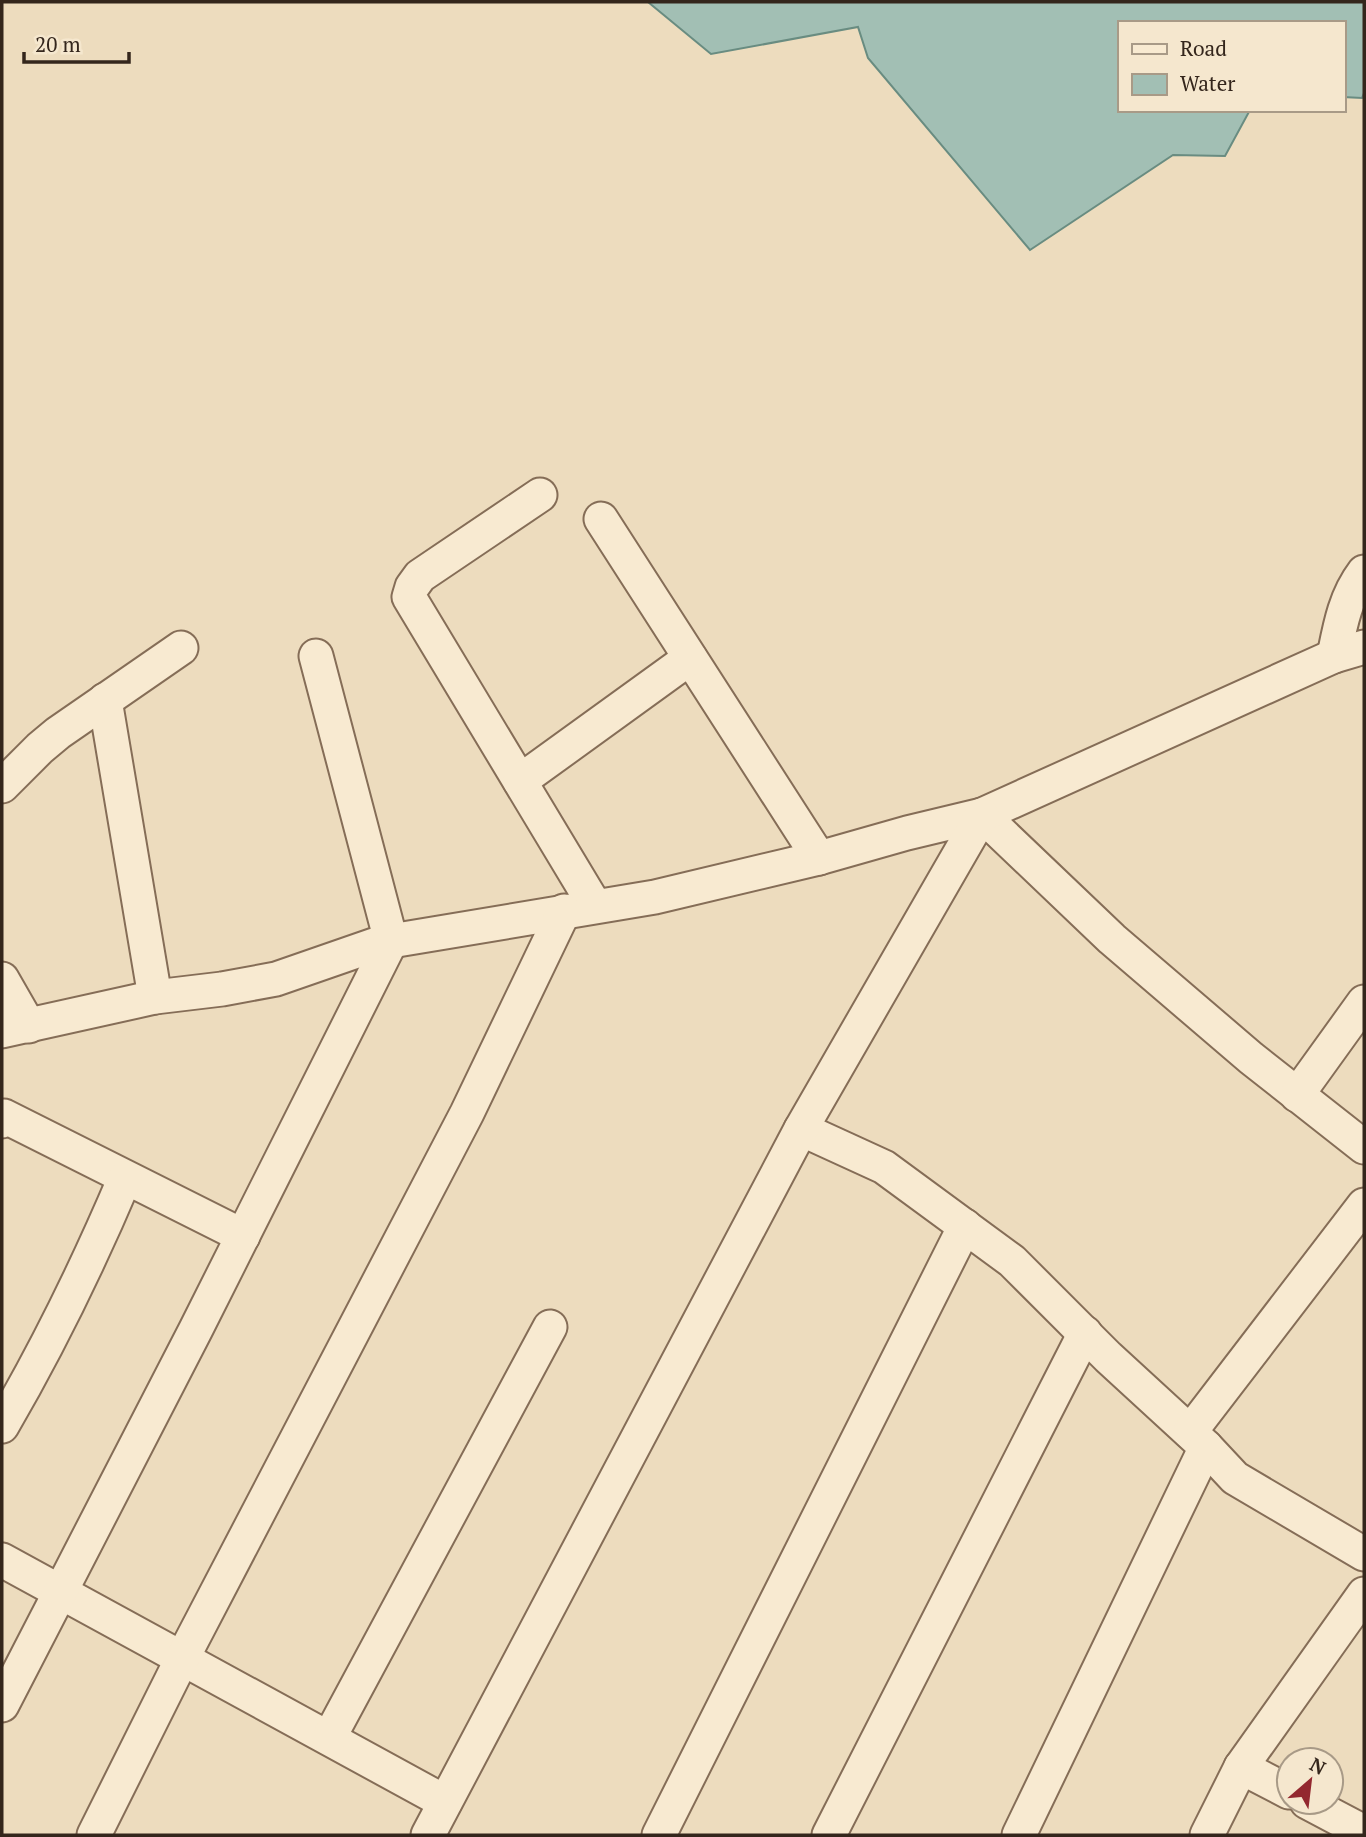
<svg xmlns="http://www.w3.org/2000/svg" width="1366" height="1837" font-family="'PT Serif',serif">
<rect width="100%" height="100%" fill="#eddcbe"/>
<polygon fill="#a2bfb4" stroke="#698c81" stroke-width="2" points="648,2 1364,2 1364,93 1362,98 1343,97 1343,23 1119,23 1119,110 1250,110 1225,156 1173,155 1030,250 868,58 858,27 711,54"/>
<g fill="none" stroke-linecap="round" stroke-linejoin="round">
<defs>
<g id="minor">
<polyline points="540,495 420,576 412,587 409,597 595,906"/>
<polyline points="601,519 819,858"/>
<path d="M 1334,656 C 1340,626 1345,597 1364,572"/>
<polyline points="105,700 155,997"/>
<polyline points="520,781 690,658"/>
<polyline points="2,786 40,748 58,733 181,648"/>
<polyline points="982,815 1112,939 1251,1058 1364,1147"/>
<polyline points="2,979 29,1026"/>
<polyline points="2,1031 155,997 222,989 276,979 374,945 391,941 655,897 819,858 907,833 982,815 1334,656 1364,647"/>
<polyline points="1297,1095 1364,1002"/>
<polyline points="2,1121 4,1116 243,1236"/>
<polyline points="801,1129 884,1167 1012,1261 1108,1357 1206,1447 1235,1478 1364,1554"/>
<path d="M 2,1426 C 48,1347 89,1263 125,1178"/>
<polyline points="1190,1432 1364,1205"/>
<polyline points="2,1560 445,1802"/>
<polyline points="2,1705 196,1329 391,941 316,656"/>
<polyline points="329,1738 550,1327"/>
<polyline points="1241,1767 1289,1792"/>
<polyline points="1307,1802 1364,1832"/>
<polyline points="94,1835 183,1657 467,1113 564,911"/>
<polyline points="428,1835 801,1129 982,815"/>
<polyline points="659,1835 965,1226"/>
<polyline points="829,1835 1085,1333"/>
<polyline points="1019,1835 1206,1447"/>
<polyline points="1207,1835 1241,1767 1364,1594"/>
</g>
</defs>
<use href="#minor" stroke="#856d57" stroke-width="37"/>
<use href="#minor" stroke="#f8ead1" stroke-width="33"/>
</g>
<rect width="1366" height="1837" fill="none" stroke="#34261c" stroke-width="7"/>
<rect x="1118" y="21" width="228" height="91" fill="#f5e7ce" stroke="#a89a87" stroke-width="2"/>
<rect x="1132" y="44" width="35" height="10" fill="#f8ead1" stroke="#a89a87" stroke-width="2"/>
<text x="1180" y="56" font-size="21" fill="#34261c">Road</text>
<rect x="1132" y="74" width="35" height="21" fill="#a2bfb4" stroke="#a89a87" stroke-width="2"/>
<text x="1180" y="91" font-size="21" fill="#34261c">Water</text>
<g transform="translate(1310 1781) rotate(28)"><circle r="33" fill="#f5e7ce" stroke="#a89a87" stroke-width="2"/>
<path d="M0-5L12 26L0 18L-12 26Z" fill="#93282f"/>
<text y="-10" font-size="19" font-weight="bold" text-anchor="middle" fill="#34261c">N</text>
</g>
<path d="M24 52v10h105v-10" fill="none" stroke="#34261c" stroke-width="3.5"/>
<text x="35" y="52" font-size="21" fill="#34261c" stroke="#f5e7ce" stroke-width="5" paint-order="stroke">20 m</text>
</svg>
